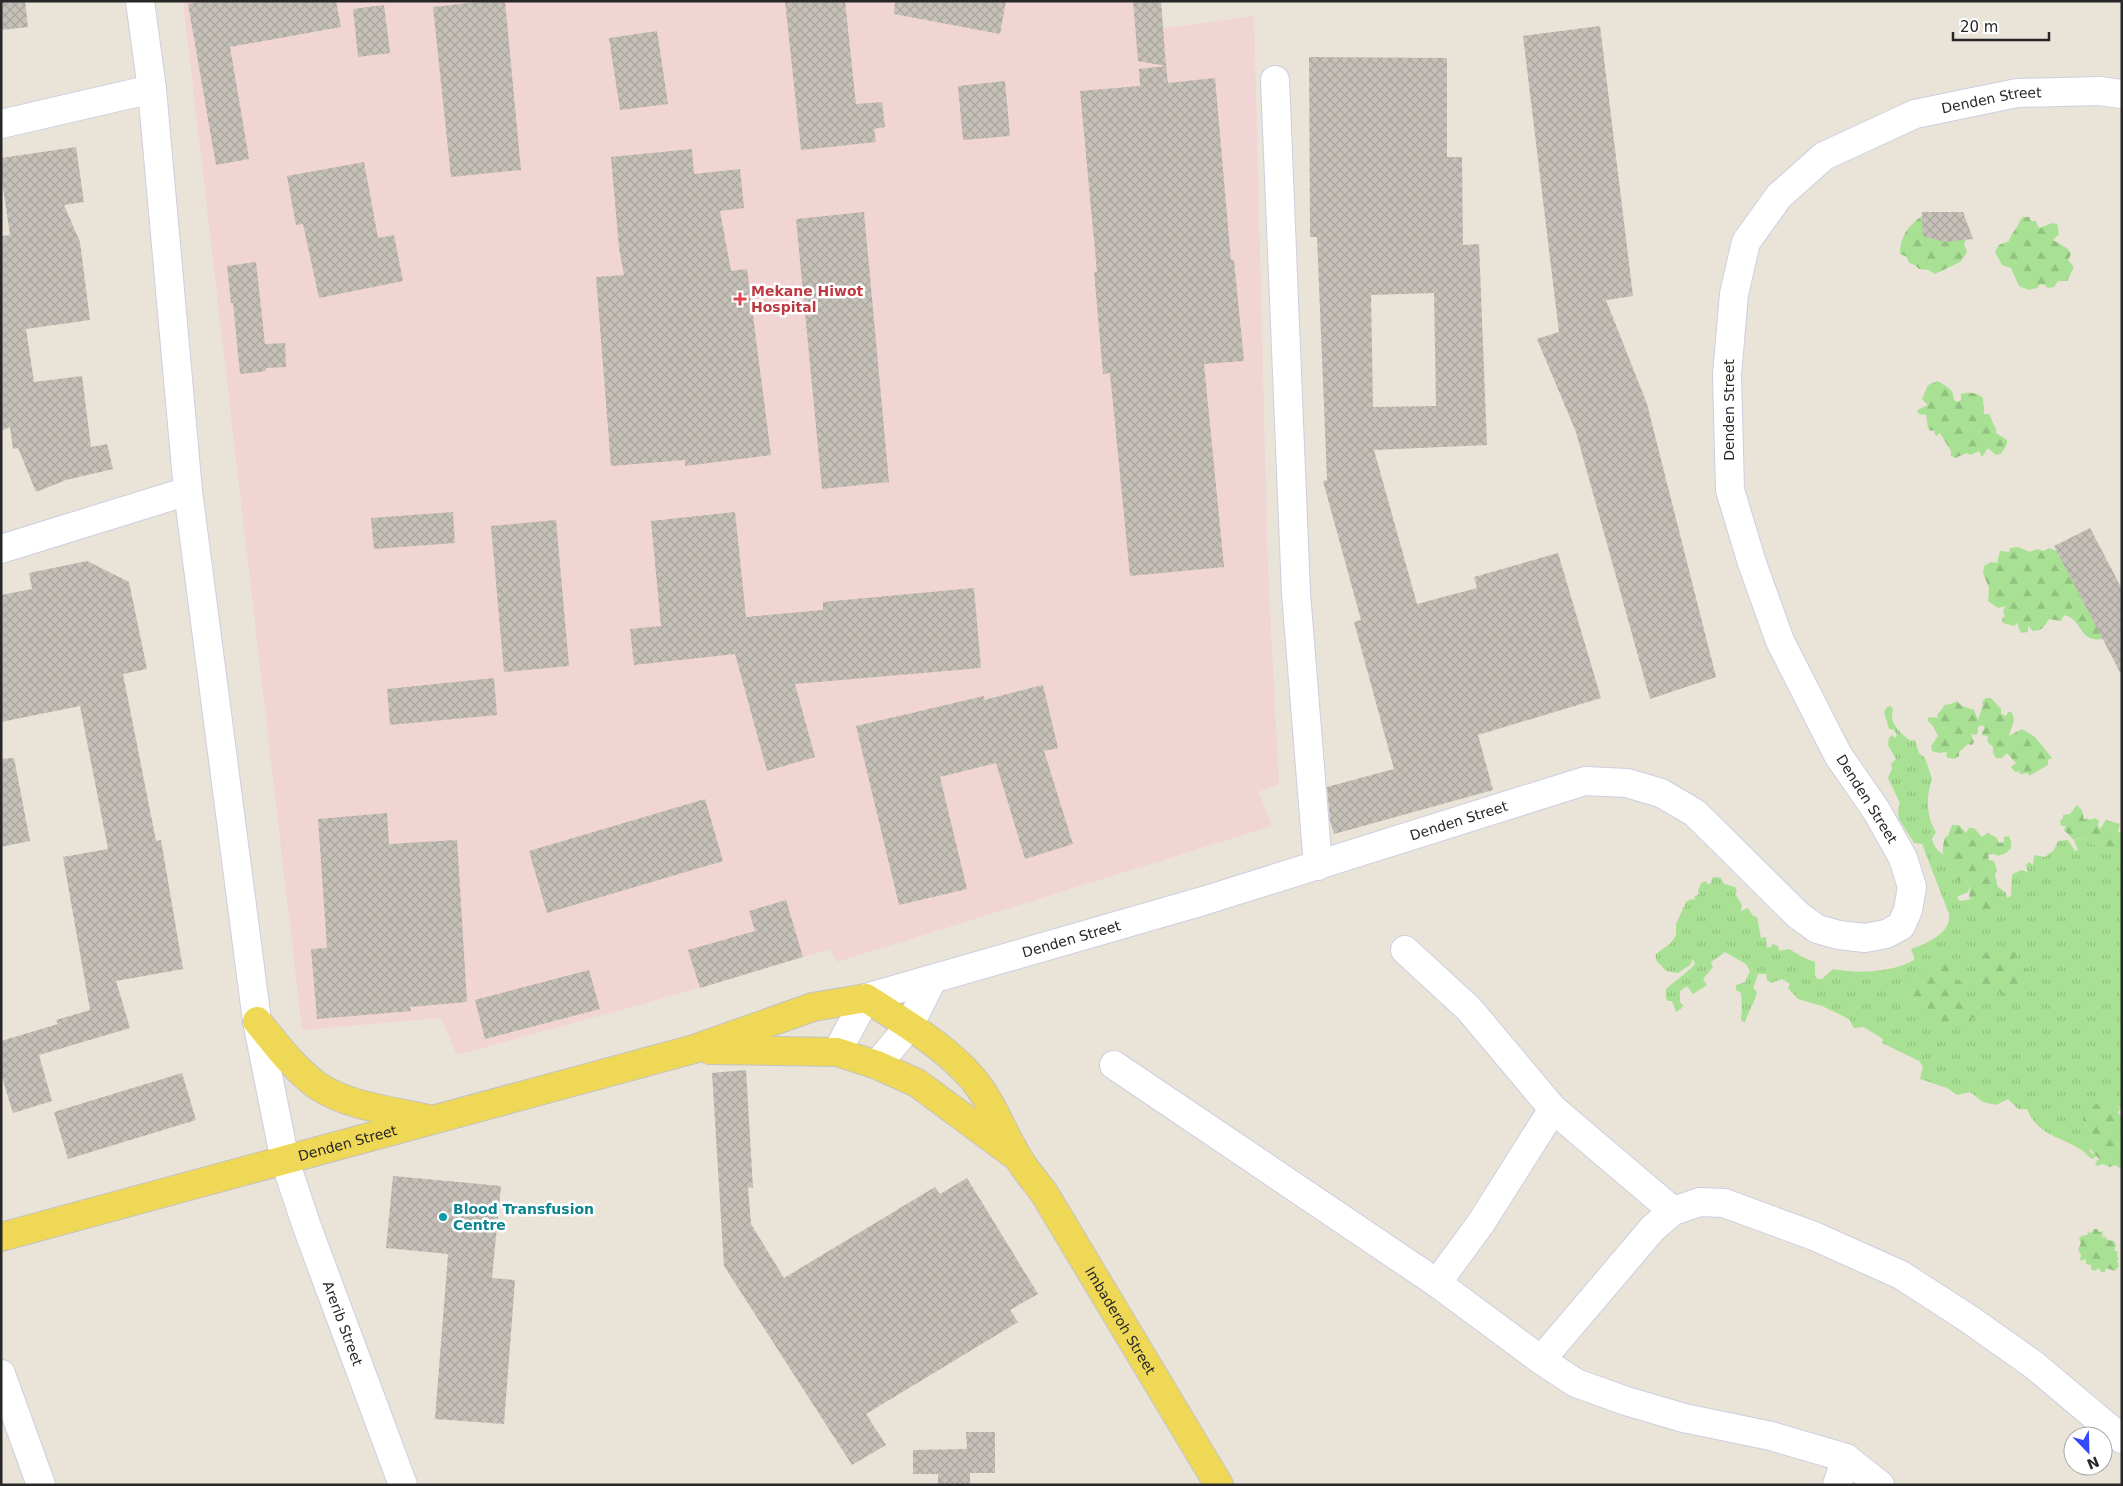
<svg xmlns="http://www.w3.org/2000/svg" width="2123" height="1486" font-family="'DejaVu Sans',sans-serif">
<defs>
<pattern id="grass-tufts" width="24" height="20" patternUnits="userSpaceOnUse" patternTransform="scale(1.25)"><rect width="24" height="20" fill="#a8e193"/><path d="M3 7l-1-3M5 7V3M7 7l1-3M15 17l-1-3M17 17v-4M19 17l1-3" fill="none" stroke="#91c17f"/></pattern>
<pattern id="forest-firs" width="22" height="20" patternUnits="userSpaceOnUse" patternTransform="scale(1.25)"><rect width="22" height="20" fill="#a8e193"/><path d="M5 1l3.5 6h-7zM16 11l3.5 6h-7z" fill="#91c17f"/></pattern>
<pattern id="building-cross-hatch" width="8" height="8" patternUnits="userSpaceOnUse" patternTransform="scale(1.25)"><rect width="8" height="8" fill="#c5c0b8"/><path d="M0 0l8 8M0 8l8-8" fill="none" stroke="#a9a59e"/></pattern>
</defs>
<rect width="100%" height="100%" fill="#eae3d8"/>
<polygon fill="#f1d5d4" points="183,1 1155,1 1157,29 1254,16 1268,569 1279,784 1259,792 1272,826 837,962 830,949 643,1004 457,1055 441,1018 302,1030"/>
<path fill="url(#grass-tufts)" d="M 1891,706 L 1893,710 C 1888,723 1901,734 1911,741 L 1915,740 L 1919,753 L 1925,758 L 1932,779 C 1926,796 1926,817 1936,832 L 1932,839 C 1934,846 1936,850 1943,854 C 1946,865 1954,871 1959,882 L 1961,878 L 1970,885 L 1968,892 L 1957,897 L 1960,901 L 1972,899 L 1976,904 L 1997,903 L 1999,899 L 1997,886 L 2006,893 L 2007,898 L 2011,896 L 2012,874 L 2022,870 L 2028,872 L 2026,865 L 2029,862 L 2033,865 L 2034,855 L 2045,857 L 2054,850 L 2058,841 L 2068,840 L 2075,851 L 2078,850 L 2074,840 C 2085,834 2102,847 2113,851 L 2122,848 L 2122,1110 L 2110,1100 L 2102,1104 L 2083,1121 L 2089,1130 L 2090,1152 L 2097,1156 L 2092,1159 C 2089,1157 2086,1154 2083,1151 C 2061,1136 2039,1137 2027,1109 L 2018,1109 L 2008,1099 L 1996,1105 L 1983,1102 L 1970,1092 L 1957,1095 L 1947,1088 L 1920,1079 L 1923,1066 L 1919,1061 L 1882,1043 L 1883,1039 L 1864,1027 L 1854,1028 L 1849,1019 L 1822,1006 L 1798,999 L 1788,988 L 1790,984 L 1782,979 L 1771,983 L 1767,980 L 1766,974 L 1758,974 L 1753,988 L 1757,992 C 1754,1005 1747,1013 1745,1023 L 1741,1020 C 1742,1011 1742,1003 1741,993 L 1736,990 L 1736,985 L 1745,982 L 1750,971 L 1746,964 L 1725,952 L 1711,962 L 1713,967 L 1703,979 L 1707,985 L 1693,994 L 1687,986 L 1680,991 L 1680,1002 L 1683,1005 L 1681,1009 L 1676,1012 L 1672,1001 L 1668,1001 L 1666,998 L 1666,989 C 1676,980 1686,974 1695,964 L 1693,959 L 1690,965 L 1678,973 L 1666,971 C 1662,964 1654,963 1656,954 L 1671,943 L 1676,935 L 1676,924 L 1686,902 L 1691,899 L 1695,900 L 1694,897 L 1699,894 L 1698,891 L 1701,883 L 1706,881 L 1707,884 L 1711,883 L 1712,878 L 1716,877 L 1721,878 L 1724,884 L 1735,887 L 1737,891 L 1735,894 L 1742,905 L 1741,911 L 1748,908 L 1753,916 L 1757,917 L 1761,938 L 1766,937 L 1767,948 L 1771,947 L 1773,944 L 1778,946 L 1779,951 L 1789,949 L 1804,958 L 1815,962 L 1815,974 L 1817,979 L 1822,979 L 1833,969 C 1858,974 1890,973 1914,960 L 1914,957 L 1911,949 C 1926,944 1952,933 1949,914 L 1922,844 L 1914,843 L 1899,819 L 1898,813 L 1900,803 L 1888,778 L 1892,769 L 1891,764 L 1896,759 L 1888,745 L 1889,738 L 1892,735 L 1895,738 L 1897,735 L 1894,730 L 1889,729 L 1884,712 L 1887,707 Z"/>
<g fill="url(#forest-firs)">
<path d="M 1922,216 L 1966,241 L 1964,244 L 1967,252 L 1960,262 L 1935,274 L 1928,270 L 1919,269 L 1915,265 L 1909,263 L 1907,257 L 1900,254 C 1900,236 1908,226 1922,216 Z"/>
<path d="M 2023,217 L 2029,217 L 2031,221 L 2036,221 L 2037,225 L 2040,228 L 2052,223 L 2057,224 L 2059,234 L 2053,240 L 2068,249 L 2071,254 L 2068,260 L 2074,267 L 2067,281 L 2058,281 L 2054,287 L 2048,288 L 2045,285 L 2040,284 L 2037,288 L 2029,290 L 2019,286 L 2011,268 L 2002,265 L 1995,252 L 1999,245 L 2009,241 C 2011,233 2019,227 2020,220 Z"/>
<path d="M 1938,381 C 1947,388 1953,387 1954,400 L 1957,402 L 1961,400 L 1961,394 C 1970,392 1976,392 1983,398 L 1984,414 L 1989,414 C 1992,418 1993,426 1996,428 L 1996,433 L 2007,440 L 2007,444 L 2001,454 L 1996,455 L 1988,448 L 1982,457 L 1979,451 L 1970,455 L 1967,453 L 1955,458 L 1951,456 L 1951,451 L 1940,433 L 1936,436 L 1934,430 L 1931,431 L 1928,428 L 1926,415 L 1919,414 L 1917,410 L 1928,405 L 1922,399 L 1928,385 Z"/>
<path d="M 2018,547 L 2030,552 L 2037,549 L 2044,551 L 2049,548 L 2057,551 L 2103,639 C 2078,643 2084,620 2064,615 L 2061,621 L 2049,619 C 2045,626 2042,631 2033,631 L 2028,626 L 2028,632 L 2021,633 L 2017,623 L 2014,626 L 2003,623 L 2002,619 L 2005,616 L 2003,612 L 2005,606 L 1998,608 L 1988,601 L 1989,588 L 1983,573 L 1984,566 L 1991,562 L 1997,563 L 2000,551 L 2009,552 L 2010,548 Z"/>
<path d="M 1986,698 L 1991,698 L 2001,709 L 2001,714 L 2006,716 L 2008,712 L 2011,712 C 2017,721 2011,727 2009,736 L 2022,729 L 2035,737 L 2052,758 L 2048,760 L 2048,765 L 2029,776 L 2028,773 L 2020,774 L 2019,771 L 2015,772 L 2011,767 L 2016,763 L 2007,753 L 2002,758 L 1996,758 L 1993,753 L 1993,747 L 1987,741 L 1988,736 L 1982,735 L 1982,732 L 1985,728 L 1982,725 L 1978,727 L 1978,732 L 1976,735 L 1971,734 L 1974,742 L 1972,745 L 1968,744 L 1959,752 L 1959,756 L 1953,759 L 1946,757 L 1947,752 L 1940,753 L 1932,751 L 1931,746 L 1938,736 L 1933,726 L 1927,720 L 1929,717 L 1938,718 L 1937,715 L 1943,708 L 1944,705 L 1951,704 L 1957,701 L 1962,706 L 1974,710 L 1978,720 L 1983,705 L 1982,702 Z"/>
<path d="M 2077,805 L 2082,810 L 2084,820 L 2087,818 L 2090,820 L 2095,818 L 2099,821 L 2098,825 L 2100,829 L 2106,820 L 2120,824 L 2118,832 L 2121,833 L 2122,831 L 2122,848 L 2113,851 L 2103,850 L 2100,845 L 2092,845 C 2088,839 2081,836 2074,840 L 2064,830 L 2066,826 L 2061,826 L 2060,820 L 2063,819 L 2063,815 L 2070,814 Z"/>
<path d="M 1952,825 L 1959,825 L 1966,833 L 1969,828 L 1974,828 L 1982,837 L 1988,833 L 1997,838 L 1999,843 L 2004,842 L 2004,837 L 2009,836 L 2011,842 L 2011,848 L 2006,853 L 1998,856 L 1994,854 L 1988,855 L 1989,860 L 1994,861 L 1997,871 L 1995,874 L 2000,899 L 1997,903 L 1997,909 C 1985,914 1979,909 1972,899 L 1969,898 L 1970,885 L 1961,878 L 1959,883 C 1950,862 1938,863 1945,837 L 1948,836 Z"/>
<path d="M 1999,947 L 2004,947 L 2008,949 L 2013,948 L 2017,951 L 2017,955 L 2013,959 L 2018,966 L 2023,964 L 2027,970 L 2025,974 L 2030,978 C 2026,988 2017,992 2007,990 L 2002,996 L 1998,990 L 1993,998 L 1990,994 L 1987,998 L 1984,997 L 1982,991 L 1984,988 L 1981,984 L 1979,978 L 1986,974 L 1982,971 L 1982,967 L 1989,960 L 1983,957 C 1983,951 1985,948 1991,948 L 1997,952 Z"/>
<path d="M 1939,957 L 1946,957 L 1947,961 L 1953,963 L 1953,978 L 1964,984 L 1963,988 L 1968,991 L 1966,995 L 1974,1000 L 1973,1005 L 1978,1005 L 1978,1012 L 1972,1019 L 1967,1027 L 1961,1025 L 1956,1030 L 1952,1023 L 1947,1026 L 1936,1028 L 1933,1020 L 1931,1025 L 1928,1026 L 1926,1021 L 1927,1013 L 1912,1010 L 1904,994 C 1909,974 1913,975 1930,966 L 1934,959 Z"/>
<path d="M 2107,1096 L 2120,1109 L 2118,1113 L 2122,1117 L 2121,1169 L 2115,1165 L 2110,1167 L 2103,1164 L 2097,1166 L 2095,1163 L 2099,1159 C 2092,1150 2081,1143 2089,1130 L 2083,1121 L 2084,1114 L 2096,1104 L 2102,1104 Z"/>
<polygon points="2094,1229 2097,1229 2099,1232 2103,1231 2102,1238 2104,1236 2108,1240 2114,1241 2116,1245 2114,1250 2118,1252 2117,1256 2119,1259 2117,1261 2119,1266 2115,1271 2106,1268 2105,1272 2101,1272 2099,1268 2095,1271 2091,1269 2091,1265 2086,1264 2086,1259 2080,1261 2081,1255 2078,1249 2081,1243 2079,1238 2082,1236 2087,1235 2089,1232 2092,1233"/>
</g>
<g fill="url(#building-cross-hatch)" fill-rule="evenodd">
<polygon points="1,1 25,1 28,27 1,30"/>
<polygon points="203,1 336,1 341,27 230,47 249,159 216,165 188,4"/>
<polygon points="486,1 505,1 521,170 451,177 433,7"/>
<polygon points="785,1 845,1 856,104 882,102 885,127 874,129 876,142 801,150"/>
<polygon points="895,1 1006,1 1000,34 894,14"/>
<polygon points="1133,1 1161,1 1166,66 1138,61"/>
<polygon points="384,5 390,53 358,57 353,9"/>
<polygon points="1600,26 1633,296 1606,300 1647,404 1716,677 1650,699 1576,432 1537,339 1559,332 1523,36"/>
<polygon points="657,31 668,104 620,110 609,38"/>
<path d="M 1309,57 L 1447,58 L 1447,157 L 1462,157 L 1463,245 L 1479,244 L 1487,445 L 1374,450 L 1417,604 L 1477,588 L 1474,577 L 1558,553 L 1601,698 L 1478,735 L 1493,790 L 1334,834 L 1330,821 L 1327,787 L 1394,769 L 1354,622 L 1361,620 L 1323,481 L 1327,480 L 1317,237 L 1310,237 ZM 1434,293 L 1436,406 L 1373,407 L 1371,295 Z"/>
<polygon points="1166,66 1168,83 1215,78 1231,260 1234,260 1244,361 1204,364 1224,567 1130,576 1110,373 1103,374 1094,272 1097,272 1080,91 1140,86 1139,69"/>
<polygon points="1005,81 1010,136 963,140 958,86"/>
<polygon points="76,147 84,202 64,205 80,242 90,320 26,329 34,382 82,376 91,447 107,444 113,469 66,480 36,492 18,448 13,449 10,427 1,431 1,236 10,235 1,174 1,158"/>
<polygon points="692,149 694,174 740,169 744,208 720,211 731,271 747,269 771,455 685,466 685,460 611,466 596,277 624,275 619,248 611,157"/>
<polygon points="364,162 378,238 394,235 403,281 319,298 303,224 296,225 287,176"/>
<polygon points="864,212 889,482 822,489 796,219"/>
<polygon points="1922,212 1963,212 1973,239 1945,242 1923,236"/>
<polygon points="256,262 265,344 285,343 286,367 266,368 266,371 240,374 233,303 231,303 227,266"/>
<polygon points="453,512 455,543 374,549 371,518"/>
<polygon points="735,512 746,617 823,610 823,602 974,588 981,668 795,684 815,757 767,771 735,654 634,665 630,629 661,626 651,521"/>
<polygon points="556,520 569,666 504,672 491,526"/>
<polygon points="2090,528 2122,589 2122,676 2054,546"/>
<polygon points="87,561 129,582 147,669 123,674 156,841 161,840 183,969 116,981 130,1028 39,1055 52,1101 13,1113 1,1074 1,1041 58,1024 56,1020 90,1010 63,857 108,849 80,706 1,722 1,595 32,589 29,573"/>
<polygon points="494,678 497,715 390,725 387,689"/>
<polygon points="1043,685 1058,748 1044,751 1073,844 1025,859 996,763 940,777 967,889 899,905 856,726 984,696 984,700"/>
<polygon points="14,758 30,841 1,847 1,759"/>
<polygon points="705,799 723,861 547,913 529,851"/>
<polygon points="387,813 389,844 457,840 467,1002 410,1007 411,1011 317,1019 311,949 327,948 318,819"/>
<polygon points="786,900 803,957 700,988 688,950 755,931 749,911"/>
<polygon points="589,970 600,1009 485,1039 475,1000"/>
<polygon points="746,1070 753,1188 748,1187 751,1224 784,1278 935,1187 940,1194 967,1178 1038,1294 1010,1310 1018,1322 866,1414 886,1445 852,1465 724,1266 712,1073"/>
<polygon points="182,1073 196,1120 68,1159 54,1112"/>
<polygon points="393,1176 501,1186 492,1278 515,1280 504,1424 435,1419 448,1254 386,1248"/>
<polygon points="966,1432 995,1432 995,1473 970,1473 970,1485 938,1485 938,1474 913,1474 913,1450 967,1449"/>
</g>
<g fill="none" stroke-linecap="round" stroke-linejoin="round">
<defs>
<g id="street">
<polyline points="1275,80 1296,593 1318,866"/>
<polyline points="1,124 152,89"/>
<polyline points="1,549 188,491"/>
<polyline points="1405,950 1469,1009 1553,1109 1673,1211"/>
<path id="s1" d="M 837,1052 L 866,998 L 1203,901 L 1585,781 L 1627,783 L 1661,793 L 1695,813 L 1798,915 L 1817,929 L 1839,935 L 1865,938 L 1886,934 L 1901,926 L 1908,910 L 1912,887 L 1903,858 L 1876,810 L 1838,755 L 1780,641 L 1752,563 L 1730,490 L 1727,375 L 1734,294 L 1746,242 L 1779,196 L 1824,156 L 1915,114 L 2017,93 L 2099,91 L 2122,94"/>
<polyline points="877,1065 909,1026 932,980"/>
<polyline points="1114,1065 1437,1283 1541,1360 1576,1383 1626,1401 1684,1418 1771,1436 1846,1458 1880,1485"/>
<polyline points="1437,1283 1481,1223 1553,1109"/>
<polyline points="1541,1360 1653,1228 1673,1211 1700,1202 1724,1203 1814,1236 1901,1275 1969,1319 2034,1365 2122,1439"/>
<polyline points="1,1374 41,1485"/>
<polyline points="1837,1485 1846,1458"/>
</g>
<g id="secondary">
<path id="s2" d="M 140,1 L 152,89 L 188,491 L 257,1021 L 285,1161 L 307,1227 L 403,1485"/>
</g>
<g id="primary">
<path d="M 257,1021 C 276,1044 294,1069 318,1086 C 347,1106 394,1111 429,1119"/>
<polyline points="710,1050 837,1052 877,1065 917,1083 1013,1154"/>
<path id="s3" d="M 1,1237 L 694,1049 L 813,1007 L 866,998 C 903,1022 944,1045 973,1079 C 993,1103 1002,1132 1019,1159 C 1026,1171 1036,1182 1044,1193 L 1219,1485"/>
</g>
</defs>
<use href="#street" stroke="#cdcfe0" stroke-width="30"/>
<use href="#secondary" stroke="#cdcfe0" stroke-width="30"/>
<use href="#primary" stroke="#c3c3c3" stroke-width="30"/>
<use href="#street" stroke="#fff" stroke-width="28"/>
<use href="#secondary" stroke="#fff" stroke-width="28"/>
<use href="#primary" stroke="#f0d857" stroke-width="28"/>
</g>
<path fill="#e0444e" stroke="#fff" stroke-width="2" d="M737.5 291.5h5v5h5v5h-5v5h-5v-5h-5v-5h5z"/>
<circle fill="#0f9aa8" stroke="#fff" stroke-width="2" cx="443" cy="1217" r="5"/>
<g text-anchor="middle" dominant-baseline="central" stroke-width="5" stroke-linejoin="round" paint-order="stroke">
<g font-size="14" fill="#272727" stroke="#fff">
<text stroke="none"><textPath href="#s1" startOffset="2210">Denden Street</textPath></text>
<text transform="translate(1729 410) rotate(-90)">Denden Street</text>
<text transform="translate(1867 799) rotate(58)">Denden Street</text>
<text stroke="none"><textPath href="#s1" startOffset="680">Denden Street</textPath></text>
<text stroke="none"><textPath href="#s1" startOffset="275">Denden Street</textPath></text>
<text stroke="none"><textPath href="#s3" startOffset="359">Denden Street</textPath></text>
<text stroke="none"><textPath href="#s3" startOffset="1316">Imbaderoh Street</textPath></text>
<text stroke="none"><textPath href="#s2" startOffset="1342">Arerib Street</textPath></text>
</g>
<g font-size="14" font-weight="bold" fill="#be3a42" stroke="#fff" text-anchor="start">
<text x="751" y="291">Mekane Hiwot<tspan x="751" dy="16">Hospital</tspan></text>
</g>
<g font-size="14" font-weight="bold" fill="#0d838f" stroke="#fff" text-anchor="start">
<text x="453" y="1209">Blood Transfusion<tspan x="453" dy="16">Centre</tspan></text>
</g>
</g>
<rect width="2123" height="1486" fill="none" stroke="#272727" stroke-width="5"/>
<g transform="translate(2088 1451) rotate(157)"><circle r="24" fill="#ffffff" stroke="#a9a9a9"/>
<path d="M0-4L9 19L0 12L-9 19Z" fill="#354af9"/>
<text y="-8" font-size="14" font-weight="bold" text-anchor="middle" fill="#272727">N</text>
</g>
<path d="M1953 32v8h96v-8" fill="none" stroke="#272727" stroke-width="2.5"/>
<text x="1960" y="32" font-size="15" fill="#272727" stroke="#ffffff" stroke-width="4" paint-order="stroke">20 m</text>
</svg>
